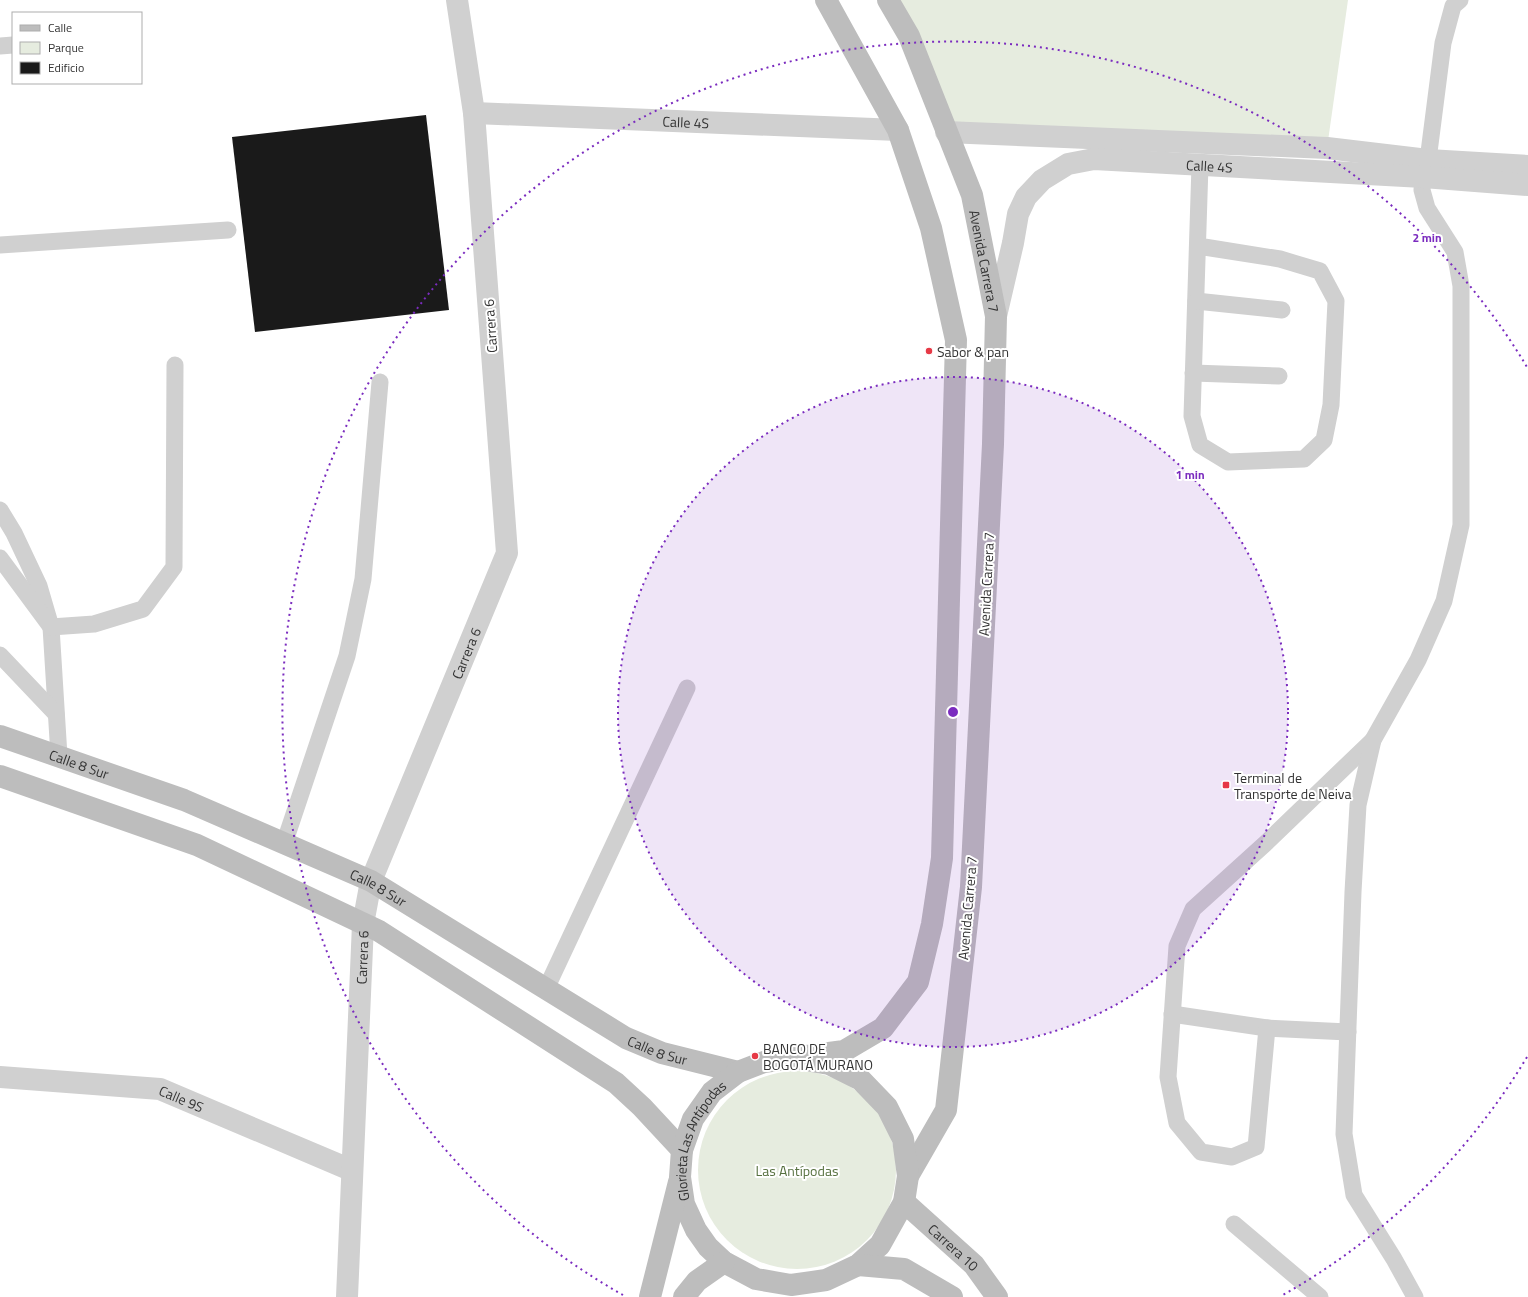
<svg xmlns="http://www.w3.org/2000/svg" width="1528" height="1297" font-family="'Titillium Web',sans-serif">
<rect width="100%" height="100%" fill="#fff"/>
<g fill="#e6ecdf">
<polygon points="888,0 1348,0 1327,148 946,132"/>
<circle cx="797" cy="1170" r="99"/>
</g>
<polygon fill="#1a1a1a" points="426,115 449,310 255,332 232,137"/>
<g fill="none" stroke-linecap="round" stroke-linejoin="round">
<g stroke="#d0d0d0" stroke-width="17">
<polyline points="0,46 13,45"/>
<polyline points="0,245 228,230"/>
<polyline points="1198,246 1280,259 1320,271 1336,301 1331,405 1324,440 1304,459 1228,462 1200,445 1192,416 1200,165"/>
<polyline points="1196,301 1282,310"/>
<polyline points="1193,373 1279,376"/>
<polyline points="0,510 14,533 39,586 51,627 59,756"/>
<polyline points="0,558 51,627 94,624 143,609 174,567 175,365"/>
<polyline points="0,655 56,714"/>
<polyline points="284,844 347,656 363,579 380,382"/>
<polyline points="546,989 687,688"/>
<polyline points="1172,1014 1267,1028"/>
<polyline points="1348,1032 1267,1028 1256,1147 1232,1157 1201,1152 1177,1123 1168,1077 1177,946 1193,909 1267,842 1373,740"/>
<polyline points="1234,1224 1320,1297"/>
<polyline points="1415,1297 1394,1259 1354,1195 1344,1134 1353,892 1358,805 1373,740 1418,660 1444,601 1461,525 1461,286 1455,252 1427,208 1422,190 1423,177 1428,160 1443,43 1453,6 1460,0"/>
</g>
<g stroke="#d0d0d0" stroke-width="22">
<path id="s1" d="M 474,113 L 898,130"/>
<polyline points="946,132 1327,148 1428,160 1528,166"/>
<path id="s2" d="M 996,316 L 1013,243 L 1018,214 L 1026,197 L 1042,180 L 1068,164 L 1094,159 L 1423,177 L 1528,185"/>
<path id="s3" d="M 0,1077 L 160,1089 L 351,1170"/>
<path id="s4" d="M 347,1297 L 363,924 L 371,881 L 507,553 L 474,113 L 457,0"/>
</g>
<g stroke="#bdbdbd" stroke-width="22">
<path id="s5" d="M 888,0 L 909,36 L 972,195 L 996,316 L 993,444 L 971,887 L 946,1110 L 908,1176"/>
<path id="s6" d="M 0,736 L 184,800 L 371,881 L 626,1038 L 662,1053 L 738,1072"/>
<polyline points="0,776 197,845 379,931 616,1083 642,1107 682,1150"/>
<path id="s7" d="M 792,1058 L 829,1064 L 861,1080 L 887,1107 L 903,1139 L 908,1176 L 904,1202 L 880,1245 L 858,1265 L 826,1280 L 791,1285 L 756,1279 L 724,1262 L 708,1247 L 696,1230 L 684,1204 L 680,1177 L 682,1150 L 693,1119 L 712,1092 L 738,1072 L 764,1062 L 792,1058 L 844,1051 L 883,1028 L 918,982 L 932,924 L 942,858 L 956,340 L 931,228 L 898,130 L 826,0"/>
<path id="s8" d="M 904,1202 L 974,1265 L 997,1297"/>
<polyline points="858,1265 904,1269 952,1297"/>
<polyline points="650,1297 679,1182"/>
<polyline points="684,1297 697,1281 724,1262"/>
</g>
</g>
<circle cx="953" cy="712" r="335" fill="#7b2cbf" fill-opacity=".12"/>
<g fill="none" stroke="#7b2cbf" stroke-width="2" stroke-dasharray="2 4">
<circle cx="953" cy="712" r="335"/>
<path d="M1527 1057A670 670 0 0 1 1283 1295M623 1295A670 670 0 1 1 1527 367"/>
</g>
<g fill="#e63946" stroke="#fff" stroke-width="1.5">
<circle cx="929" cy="351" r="4"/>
<rect x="1222" y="781" width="8" height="8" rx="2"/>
<circle cx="755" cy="1056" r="4"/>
</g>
<g text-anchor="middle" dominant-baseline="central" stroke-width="4" stroke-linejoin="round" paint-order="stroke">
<g font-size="14" fill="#333" stroke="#fff">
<text stroke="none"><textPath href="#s1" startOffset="212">Calle 4S</textPath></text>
<text stroke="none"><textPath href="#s2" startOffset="319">Calle 4S</textPath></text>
<text stroke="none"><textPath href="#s5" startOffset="280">Avenida Carrera 7</textPath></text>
<text transform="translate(490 326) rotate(-94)">Carrera 6</text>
<text transform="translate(986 584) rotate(-87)">Avenida Carrera 7</text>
<text stroke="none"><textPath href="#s4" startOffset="664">Carrera 6</textPath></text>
<text stroke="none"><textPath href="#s6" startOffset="84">Calle 8 Sur</textPath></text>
<text stroke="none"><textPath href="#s6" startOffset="408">Calle 8 Sur</textPath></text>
<text transform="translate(967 908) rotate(-85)">Avenida Carrera 7</text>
<text stroke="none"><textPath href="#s4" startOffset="340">Carrera 6</textPath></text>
<text stroke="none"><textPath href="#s6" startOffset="732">Calle 8 Sur</textPath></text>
<text stroke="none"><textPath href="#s3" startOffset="184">Calle 9S</textPath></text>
<text stroke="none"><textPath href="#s7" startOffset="572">Glorieta Las Antípodas</textPath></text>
<text stroke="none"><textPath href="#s8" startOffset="67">Carrera 10</textPath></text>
</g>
<g font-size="14" fill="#333" stroke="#fff" text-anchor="start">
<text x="937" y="351">Sabor &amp; pan</text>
<text x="1234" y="777">Terminal de<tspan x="1234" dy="16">Transporte de Neiva</tspan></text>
<text x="763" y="1048">BANCO DE<tspan x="763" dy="16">BOGOTÁ MURANO</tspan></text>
</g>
<g font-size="14" fill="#56703f" stroke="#fff">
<text x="797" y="1170">Las Antípodas</text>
</g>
</g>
<circle cx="953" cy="712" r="6" fill="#7b2cbf" stroke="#fff" stroke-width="2"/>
<g font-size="12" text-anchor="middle" font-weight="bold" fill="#7b2cbf" stroke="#fff" stroke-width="4" stroke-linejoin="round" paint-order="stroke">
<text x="1427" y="242">2 min</text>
<text x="1190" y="479">1 min</text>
</g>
<rect x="12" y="12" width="130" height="72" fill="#ffffff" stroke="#adadad"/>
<rect x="20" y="25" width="20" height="6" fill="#bdbdbd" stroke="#adadad"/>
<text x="48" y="32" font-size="12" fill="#333333">Calle</text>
<rect x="20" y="42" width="20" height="12" fill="#e6ecdf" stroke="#adadad"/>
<text x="48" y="52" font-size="12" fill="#333333">Parque</text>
<rect x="20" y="62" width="20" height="12" fill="#1a1a1a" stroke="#adadad"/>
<text x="48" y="72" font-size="12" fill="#333333">Edificio</text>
</svg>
